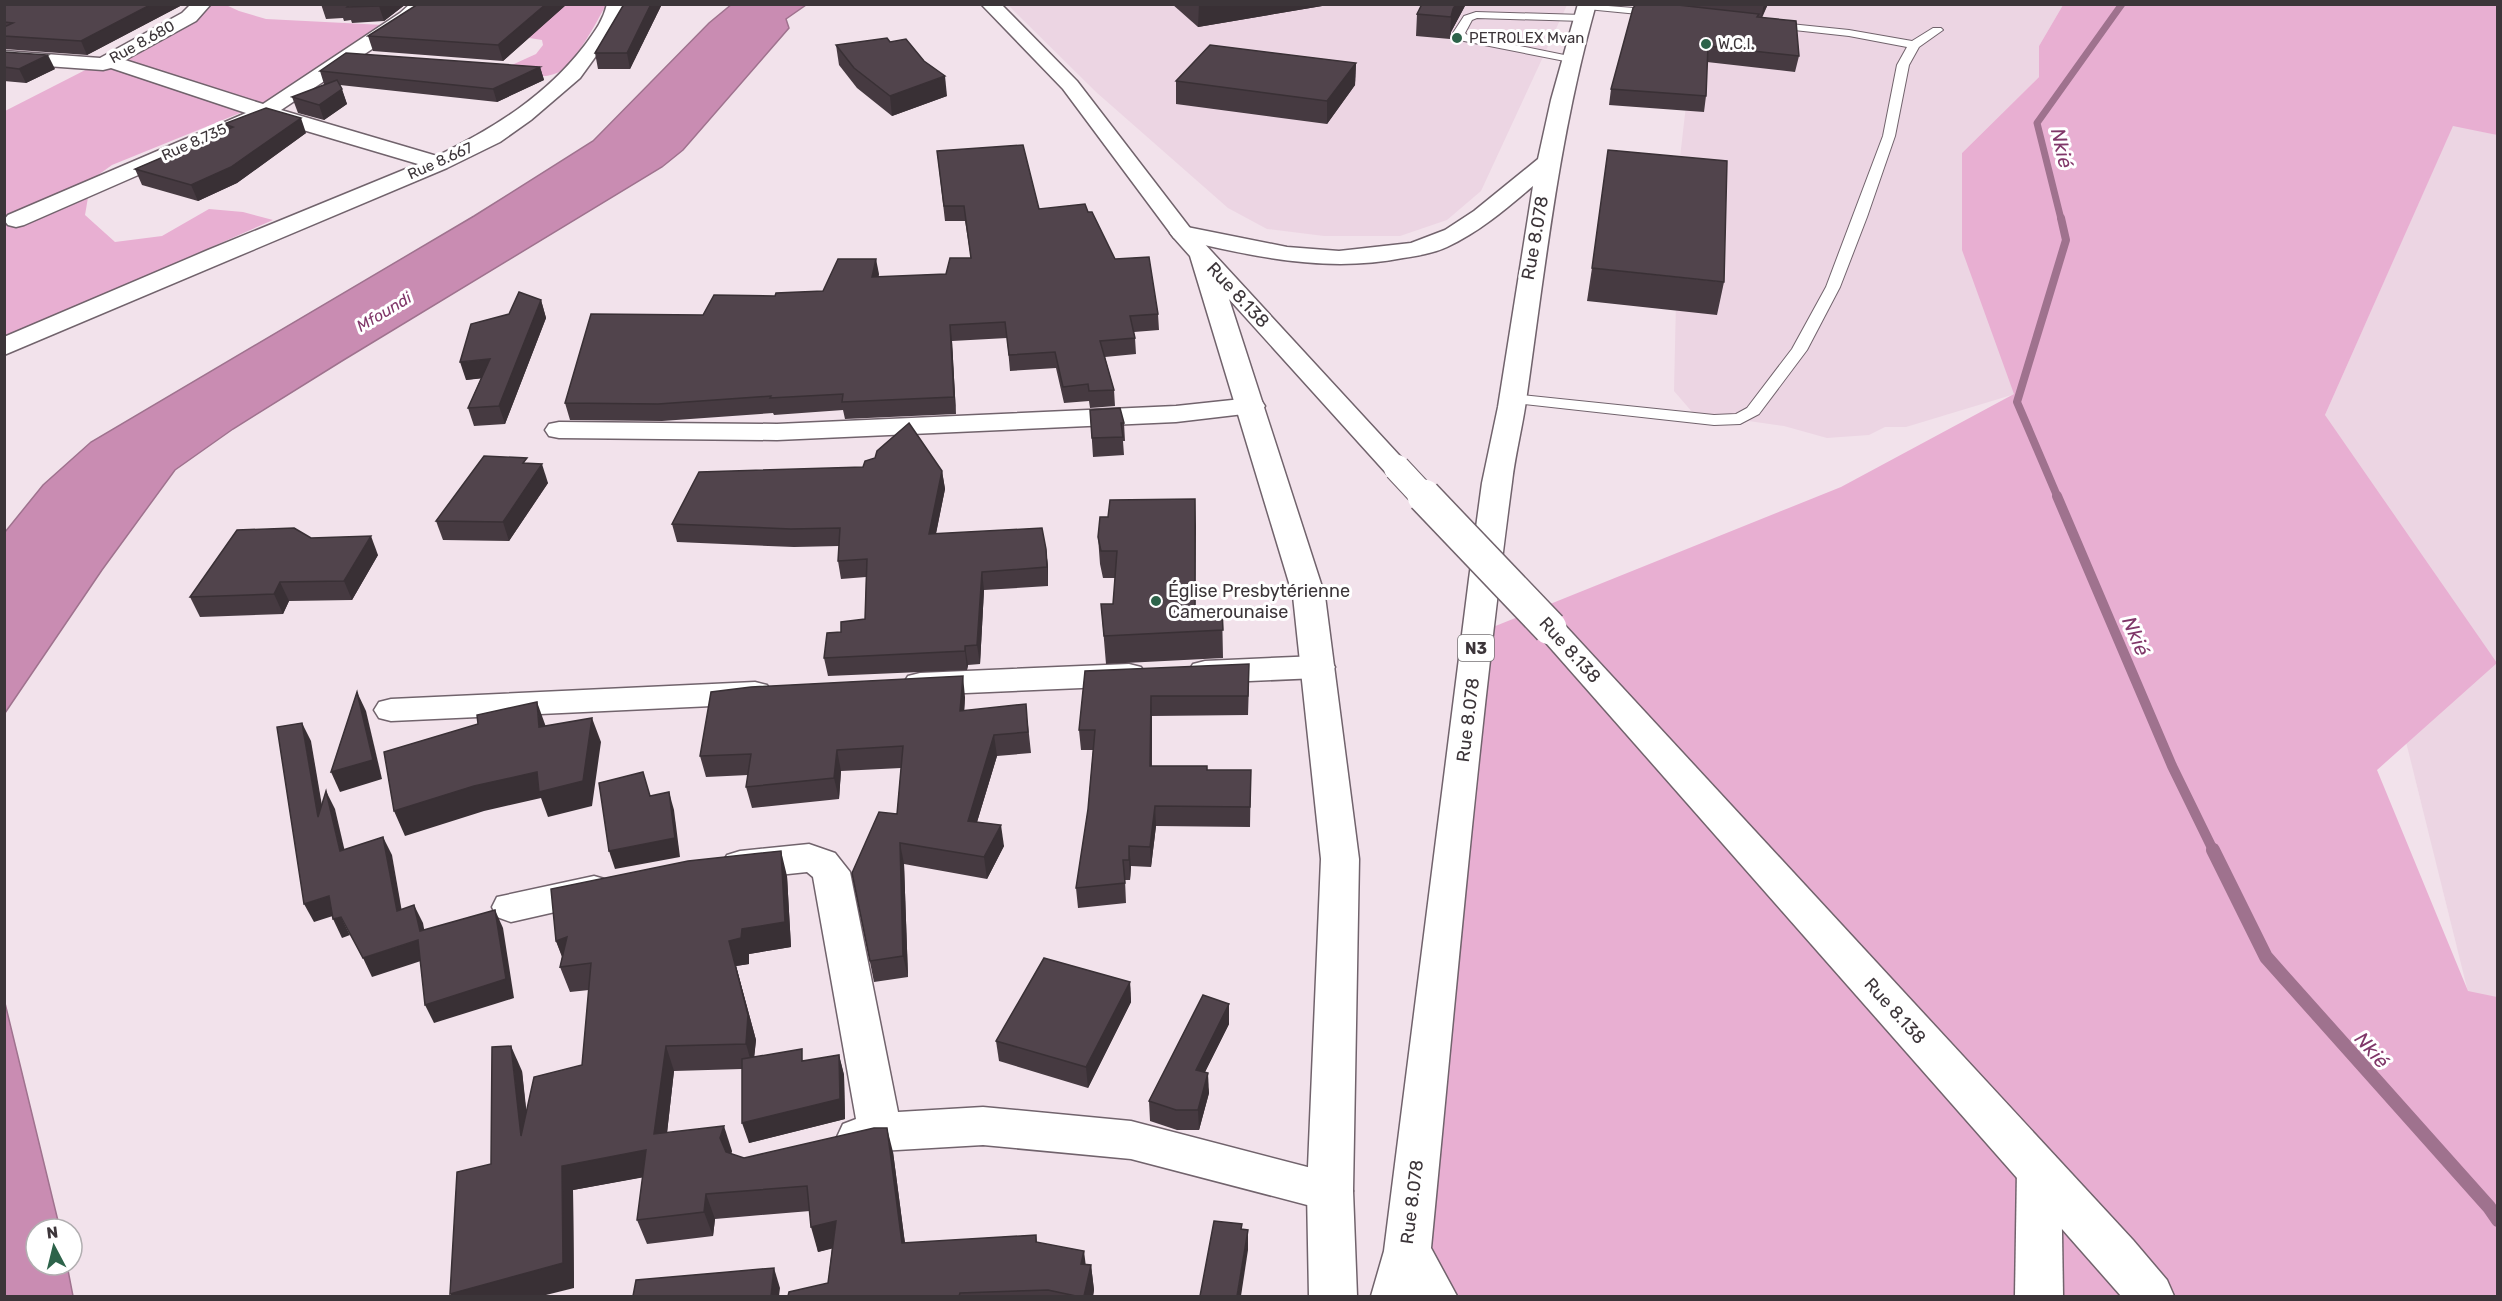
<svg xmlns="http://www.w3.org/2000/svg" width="2502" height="1301" font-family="Rubik,sans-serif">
<rect width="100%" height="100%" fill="#f2e2eb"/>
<g fill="#ecd5e3">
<polygon points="1008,5 1567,5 1481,191 1447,220 1400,236 1324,236 1267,229 1228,208 1096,92"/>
<polygon points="1700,5 2063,5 2039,46 2039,77 1962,153 1963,250 2015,394 1906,427 1885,427 1869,435 1827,438 1784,426 1693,413 1674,391 1679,166 1695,28"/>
<polygon points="2453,125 2497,135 2497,1011 2468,992 2325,415"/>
</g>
<g fill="#e8afd2">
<polygon points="198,5 226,5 239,11 266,19 384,25 262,104 112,165 91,180 85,215 115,242 162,236 209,209 243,212 273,220 5,338 5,111 150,37"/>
<path d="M 553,5 L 606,5 C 597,21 574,66 557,73 C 541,80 517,75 501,70 L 536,54 L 543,45 L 542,40 L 523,37 Z"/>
<polygon points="2063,5 2497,5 2497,135 2453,126 2325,415 2497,663 2377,770 2468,991 2497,997 2497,1296 1395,1296 1407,1251 1478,633 1841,487 2014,394 1962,250 1962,153 2039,77 2039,46"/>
</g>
<g fill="#c98cb2" stroke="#9f728e" stroke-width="1.5">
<polygon points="732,4 806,5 786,19 789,28 683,150 662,167 342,361 233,429 175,470 102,570 5,713 5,532 43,485 91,442 474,216 593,141 709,23"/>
<polygon points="4,999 60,1229 36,1229 36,1265 67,1265 73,1296 5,1296"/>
</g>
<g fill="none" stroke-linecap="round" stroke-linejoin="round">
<polyline stroke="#9f728e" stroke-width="7" points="2061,219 2037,123 2122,4"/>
<polyline stroke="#9f728e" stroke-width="8" points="2058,498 2017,402 2066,240 2061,218"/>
<polyline stroke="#9f728e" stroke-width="10" points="2057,496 2172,766 2214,852"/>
<polyline stroke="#9f728e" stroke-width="14" points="2213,850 2266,957 2489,1207 2498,1220"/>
<defs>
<g id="service">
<polygon points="1583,4 1659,10 1664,13 1659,16 1587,9 1583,8"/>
<polygon points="1476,12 1583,15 1589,18 1583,21 1477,18 1472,20 1465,33 1467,35 1574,57 1574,61 1570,62 1459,40 1453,33 1464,16"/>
<polygon points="1771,22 1849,30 1912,41 1933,28 1941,28 1943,30 1919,47 1909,65 1895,136 1867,217 1840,287 1807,350 1759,414 1740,424 1714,425 1507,402 1505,399 1507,396 1513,394 1714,415 1736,414 1747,408 1792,349 1826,287 1883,136 1897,65 1907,47 1849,36 1767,27 1767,23"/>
</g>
<g id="minor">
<path d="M 191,4 L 211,4 L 196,21 L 125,60 L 263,104 L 400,13 L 410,4 L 430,4 L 414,21 L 281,110 L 437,156 C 494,128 546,96 585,45 C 595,31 603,21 607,4 L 625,4 L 622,20 L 580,78 L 531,120 L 500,142 L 447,168 L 4,355 L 4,337 L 208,250 L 418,164 L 266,119 L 24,225 L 16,227 L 8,225 L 4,220 L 8,215 L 246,113 L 111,68 L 103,70 L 4,63 L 4,51 L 100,58 L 182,13 Z"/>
<polygon points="1251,398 1261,400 1265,406 1261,412 1176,422 777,440 559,438 549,436 545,430 549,424 559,422 777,424 1176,406"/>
<polygon points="1318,656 1330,659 1335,667 1330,675 1318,678 1205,683 1193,680 1188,672 1193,664 1205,661"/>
<polygon points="1129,664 1141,667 1146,675 1141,683 1129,686 920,695 908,692 903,684 908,676 920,673"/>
<polygon points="755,682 767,685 772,693 767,701 755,704 391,721 379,718 374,710 379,702 391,699"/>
<polygon points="809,844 835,853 850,872 898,1112 983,1107 1131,1121 1346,1177 1353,1191 1346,1205 1330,1211 1131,1159 983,1145 880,1151 859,1156 843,1150 837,1137 843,1124 856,1119 813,877 807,872 740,879 727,875 721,865 727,855 740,851"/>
<polygon points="594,876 608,880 613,890 608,900 511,922 497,917 492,907 497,897"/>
</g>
<g id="primary">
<polygon points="981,4 1001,4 1077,81 1190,228 1411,468 1407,474 1397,477 1387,474 1229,299 1325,596 1359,859 1353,1191 1357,1296 1309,1296 1307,1191 1321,859 1293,596 1190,256 1174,238 1063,89"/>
<polygon points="1550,618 1561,621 2133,1240 2167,1280 2174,1296 2121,1296 1539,635 1534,628 1539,621"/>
</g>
<g id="trunk">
<path d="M 1578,4 L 1596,4 C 1559,135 1545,267 1526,401 C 1522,429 1515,455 1512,482 C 1478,737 1456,993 1431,1248 L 1457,1296 L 1371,1296 L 1384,1251 L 1469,579 L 1482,483 L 1498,407 L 1533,186 C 1506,209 1479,232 1447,247 C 1434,253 1418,256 1403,258 C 1328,273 1256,257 1182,240 L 1174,238 L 1170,233 L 1174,228 L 1182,226 L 1287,247 L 1339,251 L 1411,243 L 1445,230 L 1474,211 L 1538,159 L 1551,100 Z"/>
<polygon points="2039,1150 2055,1156 2061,1170 2063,1296 2015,1296 2017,1170 2023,1156"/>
</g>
</defs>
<use href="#service" stroke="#71636c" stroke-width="2"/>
<use href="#minor" stroke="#71636c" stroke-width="3"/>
<use href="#primary" stroke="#71636c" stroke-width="3"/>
<use href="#trunk" stroke="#71636c" stroke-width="3"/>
<use href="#service" fill="#fff" fill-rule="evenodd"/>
<use href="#minor" fill="#fff" fill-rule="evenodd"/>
<use href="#primary" fill="#fff" fill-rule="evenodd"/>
<use href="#trunk" fill="#fff" fill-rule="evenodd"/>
<defs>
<polyline id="primary-bridge-far1" points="1397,468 1425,498"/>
<polyline id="primary-bridge" points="1424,496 1550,628"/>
</defs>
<use href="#primary-bridge-far1" stroke="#71636c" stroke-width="28" stroke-linecap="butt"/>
<use href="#primary-bridge" stroke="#71636c" stroke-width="36" stroke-linecap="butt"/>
<use href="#primary-bridge-far1" stroke="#fff" stroke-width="26"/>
<use href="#primary-bridge" stroke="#fff" stroke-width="33"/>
</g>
<g fill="#463a41">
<polygon points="4,4 184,4 87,55 4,49"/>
<polygon points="321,4 406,4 384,21 352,23 351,20 344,21 343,18 326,19"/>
<polygon points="415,4 567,4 503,61 373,51 368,36 415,6"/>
<polygon points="624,4 662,4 630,69 598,69 595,53"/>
<polygon points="1172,4 1334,4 1198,27"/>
<polygon points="1466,4 1451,32 1450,39 1416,36 1417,14"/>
<polygon points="1636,4 1768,4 1762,18 1799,56 1795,72 1707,62 1706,96 1704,112 1609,105 1611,89"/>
<polygon points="890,42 947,96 892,116 857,88 839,65 836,45"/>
<polygon points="4,52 55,69 26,83 4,81"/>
<polygon points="1356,63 1355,85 1327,124 1176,104 1176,81"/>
<polygon points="540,67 544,80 497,102 340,85 347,104 324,120 298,113 292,97 326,84 324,84 320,71"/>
<polygon points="224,124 306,133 237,183 198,201 142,185 135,169 226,130"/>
<polygon points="937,151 1039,209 1088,212 1115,259 1158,314 1159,330 1134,332 1135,338 1136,354 1105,357 1114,390 1115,406 1090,408 1089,401 1064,403 1056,368 1010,371 1007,338 952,341 956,414 845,419 843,410 774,415 773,413 662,421 570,420 565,403 703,315 775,296 823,291 879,274 878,277 946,274 971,258 965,221 945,221"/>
<polygon points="1592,268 1724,282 1717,315 1587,301"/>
<polygon points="541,300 546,318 505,424 474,426 468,408 481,378 466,380 509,314"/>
<polygon points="1090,410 1124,423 1125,441 1123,441 1124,455 1093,457"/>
<polygon points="529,464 548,483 509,541 443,540 436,521"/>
<polygon points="942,471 945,489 936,534 1046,549 1048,567 1048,586 984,590 980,664 968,665 967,670 828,676 824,658 841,632 865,619 866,577 841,579 838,561 839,546 794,547 677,542 672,524"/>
<polygon points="1195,499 1195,610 1222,609 1223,658 1106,664 1101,604 1113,604 1115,578 1103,578 1100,564 1098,537 1108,517"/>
<polygon points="311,538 378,555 352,600 289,601 283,614 200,617 190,597"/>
<polygon points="1085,671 1249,683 1248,715 1152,716 1152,766 1207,770 1251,770 1250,827 1156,826 1151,867 1131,866 1130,880 1125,880 1126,903 1078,908 1076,888 1088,809 1093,750 1081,750 1079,730"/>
<polygon points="965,697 964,711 1028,725 1031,753 997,756 977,822 1004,846 987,879 904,864 908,977 874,982 852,873 897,814 901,768 841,771 839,799 752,808 746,787 748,775 706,777 700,756"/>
<polygon points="787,876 791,947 749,954 749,964 736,966 756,1040 754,1057 805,1061 839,1055 844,1075 845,1119 749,1143 742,1069 674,1071 667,1133 732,1151 731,1154 744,1158 893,1152 905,1243 1036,1235 1037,1242 1085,1265 1091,1265 1094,1290 1093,1296 788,1296 828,1283 832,1248 818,1252 810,1211 715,1219 713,1236 647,1244 637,1220 643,1177 573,1190 574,1288 491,1164 522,1071 526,1111 582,1065 589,990 570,992 560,967 562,957 556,941"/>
<polygon points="1130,982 1131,1002 1088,1088 999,1061 996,1041"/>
<polygon points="1229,1004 1229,1024 1205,1072 1209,1093 1199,1130 1177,1130 1150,1121 1149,1101"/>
</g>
<g fill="#393035">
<polygon points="152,4 184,4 87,55 81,41"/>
<polygon points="381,4 406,4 384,21 379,6"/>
<polygon points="546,4 567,4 503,61 498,45"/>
<polygon points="651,4 662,4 630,69 627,53"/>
<polygon points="1199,4 1334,4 1198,27"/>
<polygon points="1456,4 1466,4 1451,32 1450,39 1451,17 1453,9"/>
<polygon points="1764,4 1768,4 1761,18"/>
<polygon points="48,55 55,69 26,83 19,69"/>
<polygon points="1356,63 1355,85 1327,124 1327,101"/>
<polygon points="540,67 544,80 497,102 493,89"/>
<polygon points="945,76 947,96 892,116 890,96"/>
<polygon points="342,89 347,104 324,120 319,105"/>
<polygon points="301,118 306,133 237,183 198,201 191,185"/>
<polygon points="876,259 879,274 875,293 872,277"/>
<polygon points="541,300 546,318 505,424 499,406"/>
<polygon points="950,325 952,341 956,414 954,397"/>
<polygon points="490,359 495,377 466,380 460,362"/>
<polygon points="542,464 548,483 509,541 503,522"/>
<polygon points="942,471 945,489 932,552 929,534"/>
<polygon points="1195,499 1196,526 1195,632"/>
<polygon points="371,536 378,555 352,600 344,581"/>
<polygon points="1046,549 1048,567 1048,586 1047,567"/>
<polygon points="982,572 984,590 980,664 977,645"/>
<polygon points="280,582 289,601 283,614 274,594"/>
<polygon points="965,646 968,665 967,670 965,651"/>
<polygon points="963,676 965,697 963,732 960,711"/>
<polygon points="357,692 366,711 382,779 340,792 331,772"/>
<polygon points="1151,696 1152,716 1151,786 1150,766"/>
<polygon points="537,702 546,727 539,727"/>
<polygon points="592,718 601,742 592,806 548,817 541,798 484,811 405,836 394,811"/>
<polygon points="302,723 311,741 327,835 318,817"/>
<polygon points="994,735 997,756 971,842 968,821"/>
<polygon points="837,750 841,771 839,799 834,778"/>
<polygon points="326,791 335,809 349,869 340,851"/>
<polygon points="669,792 674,810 680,857 615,869 609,851"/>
<polygon points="1155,806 1156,826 1151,867 1150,847"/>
<polygon points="1001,825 1004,846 987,879 984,857"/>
<polygon points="383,837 392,855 405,929 397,911"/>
<polygon points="900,843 904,864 908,977 903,956"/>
<polygon points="1129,846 1131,866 1130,880 1129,860"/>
<polygon points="781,851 787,876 791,947 749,954 749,964 736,966 756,1040 753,1069 746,1044 729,941 742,929"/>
<polygon points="329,896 339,914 314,922 304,904"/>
<polygon points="414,905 423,923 428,949 420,931"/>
<polygon points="495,910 503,928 514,998 434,1023 425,1005"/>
<polygon points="341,917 350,935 342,938 333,919"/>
<polygon points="567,937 566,966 556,941"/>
<polygon points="418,940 427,959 372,977 363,958"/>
<polygon points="1130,982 1131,1002 1088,1088 1086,1067"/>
<polygon points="1229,1004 1229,1024 1196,1090 1196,1070"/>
<polygon points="511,1046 522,1071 532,1161 521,1136"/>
<polygon points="666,1046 674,1071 664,1159 654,1134"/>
<polygon points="839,1055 844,1075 845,1119 749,1143 742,1123"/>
<polygon points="1208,1073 1209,1093 1199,1130 1198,1110"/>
<polygon points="724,1126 732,1151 728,1163 720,1138"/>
<polygon points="887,1128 893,1152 908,1267 902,1243"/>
<polygon points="646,1150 656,1175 573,1190 574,1288 542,1296 452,1296 450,1294 562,1166"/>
<polygon points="706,1194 715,1219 713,1236 704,1212"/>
<polygon points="836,1221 843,1246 818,1252 811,1227"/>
<polygon points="1248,1230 1248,1250 1241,1296 1237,1296"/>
<polygon points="1084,1251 1087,1275 1081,1264"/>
<polygon points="1091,1265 1094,1290 1093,1296 1084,1296"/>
<polygon points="774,1268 780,1288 779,1296 771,1296"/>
</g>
<g fill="#51444c" stroke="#393035" stroke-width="1.5">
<polygon points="4,4 152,4 81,41 4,36 4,27 13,23 4,22"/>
<polygon points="339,4 381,4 379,6 347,7 349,5 339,5"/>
<polygon points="418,4 546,4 498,45 368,36"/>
<polygon points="624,4 651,4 627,53 595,53"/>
<polygon points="1422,4 1456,4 1453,9 1451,17 1417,14"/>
<polygon points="1636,4 1669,4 1759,14 1757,17 1796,21 1799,56 1708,46 1706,96 1611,89 1633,8"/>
<polygon points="887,38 890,42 906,39 924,61 945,76 890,96 854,68 836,45"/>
<polygon points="1210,45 1356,63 1327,101 1176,81"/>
<polygon points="4,52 48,55 19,69 4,67"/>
<polygon points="346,53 540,67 493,89 320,71"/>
<polygon points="337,80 342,89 319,105 292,97"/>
<polygon points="266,108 301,118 231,167 191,185 135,169 233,127 224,124"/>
<polygon points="1023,145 1039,209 1085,204 1088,212 1092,212 1115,259 1149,257 1158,314 1130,316 1135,338 1100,341 1114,390 1089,391 1088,384 1063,387 1055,352 1009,355 1005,322 950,325 954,397 842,402 843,394 770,398 771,396 658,404 565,403 591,314 703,315 714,295 775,296 776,293 823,291 838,259 876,259 872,277 946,274 950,258 971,258 964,206 944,206 937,151"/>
<polygon points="1608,150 1727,161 1724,282 1592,268"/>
<polygon points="519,292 541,300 499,406 468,408 490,359 460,362 471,324 509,314"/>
<polygon points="1120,408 1124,423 1121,423 1123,437 1092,438 1090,410"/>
<polygon points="909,423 942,471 929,534 1042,528 1046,549 1047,567 982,572 977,645 965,646 965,651 824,658 827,633 841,632 841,622 865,619 867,559 838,561 840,528 791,529 672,524 699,472 863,467 865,461 875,458 877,451"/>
<polygon points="484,456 527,458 523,463 542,464 503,522 436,521"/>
<polygon points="1195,499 1195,610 1222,609 1223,630 1104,636 1101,604 1113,604 1117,551 1101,551 1098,537 1100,517 1108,517 1110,500"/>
<polygon points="294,528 311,538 371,536 344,581 280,582 274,594 190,597 237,530"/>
<polygon points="1249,664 1248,696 1151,696 1150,766 1207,766 1207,770 1251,770 1250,807 1155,806 1150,847 1129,846 1129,860 1123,860 1125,883 1076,888 1088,809 1095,730 1079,730 1085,671"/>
<polygon points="963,676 960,711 1026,704 1028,732 994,735 968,821 1001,825 984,857 900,843 903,956 870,961 852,873 879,812 897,814 903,746 837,750 834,778 746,787 751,754 700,756 711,692 751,687"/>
<polygon points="357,692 373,760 331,772"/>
<polygon points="537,702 539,727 592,718 583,781 539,792 537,772 474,786 394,811 384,752 478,724 477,715"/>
<polygon points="302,723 318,817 326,791 340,851 383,837 397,911 414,905 420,931 495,910 506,979 425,1005 418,940 363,958 341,917 333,919 329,896 304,904 277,727"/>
<polygon points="643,772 650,796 669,792 675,838 609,851 599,783"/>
<polygon points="781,851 785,922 742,929 741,938 729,941 748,1015 746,1044 666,1046 654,1134 724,1126 720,1138 726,1152 744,1158 874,1128 887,1128 902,1243 1036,1235 1036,1242 1084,1251 1081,1264 1091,1265 1084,1296 1076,1296 1048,1290 960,1293 959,1296 788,1296 789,1292 828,1283 836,1221 811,1227 807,1186 706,1194 704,1212 637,1220 646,1150 562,1166 563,1263 450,1294 457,1172 491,1164 492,1047 511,1046 521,1136 534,1077 582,1065 591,963 560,967 567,937 556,941 551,889 688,861"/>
<polygon points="1044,958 1130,982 1086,1067 996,1041"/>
<polygon points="1203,995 1229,1004 1196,1070 1208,1073 1198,1110 1176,1110 1149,1101"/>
<polygon points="802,1049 802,1061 839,1055 840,1099 742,1123 742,1059"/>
<polygon points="1214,1221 1242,1224 1241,1229 1248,1230 1237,1296 1200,1296"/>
<polygon points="774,1268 771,1296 633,1296 636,1280"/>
</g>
<g fill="#2d634a" stroke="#fff" stroke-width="2">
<circle cx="1457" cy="38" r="6"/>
<circle cx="1706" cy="44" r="6"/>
<circle cx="1156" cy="601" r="6"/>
</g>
<g text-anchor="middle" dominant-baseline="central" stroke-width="6" stroke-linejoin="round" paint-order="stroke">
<g font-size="15" fill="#3c3539" stroke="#fff" text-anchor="start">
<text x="1469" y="38">PETROLEX Mvan</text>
<text x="1718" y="44">W.C.I.</text>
</g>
<g font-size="15" fill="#3c3539" stroke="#fff">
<text transform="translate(142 42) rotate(-29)">Rue 8.680</text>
<text transform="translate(194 142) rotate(-24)">Rue 8.735</text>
<text transform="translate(440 161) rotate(-24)">Rue 8.667</text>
</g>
<g font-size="16" font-style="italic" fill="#803769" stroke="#fff">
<text transform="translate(384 312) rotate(-31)">Mfoundi</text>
</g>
<rect fill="#fff" stroke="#767274" stroke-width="1.5" x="1458" y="635" width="36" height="26" rx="4.5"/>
<g font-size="16" font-weight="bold" fill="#3c3539">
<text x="1476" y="648">N3</text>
</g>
<g font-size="18" fill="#3c3539" stroke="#fff">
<text transform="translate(1535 238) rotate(-80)">Rue 8.078</text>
<text transform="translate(1238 295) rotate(47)">Rue 8.138</text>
<text transform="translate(1570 650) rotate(48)">Rue 8.138</text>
<text transform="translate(1468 720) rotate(-83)">Rue 8.078</text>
<text transform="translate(1895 1011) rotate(48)">Rue 8.138</text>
<text transform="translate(1412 1202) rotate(-83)">Rue 8.078</text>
</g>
<g font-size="18" fill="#3c3539" stroke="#fff" text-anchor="start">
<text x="1168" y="591">Église Presbytérienne<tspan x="1168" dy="21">Camerounaise</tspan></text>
</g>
<g font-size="20" font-style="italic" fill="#803769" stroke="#fff">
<text transform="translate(2062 148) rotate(77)">Nkié</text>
<text transform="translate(2136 636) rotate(67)">Nkié</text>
<text transform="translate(2372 1050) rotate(49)">Nkié</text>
</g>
</g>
<rect width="2502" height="1301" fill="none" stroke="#3c3539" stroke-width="12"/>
<g transform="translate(54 1247) rotate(353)"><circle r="28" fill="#ffffff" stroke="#b1aeb0" stroke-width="1.5"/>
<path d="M0-4.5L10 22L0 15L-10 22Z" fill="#2d634a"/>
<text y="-9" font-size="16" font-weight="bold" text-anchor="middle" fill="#3c3539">N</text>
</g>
</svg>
